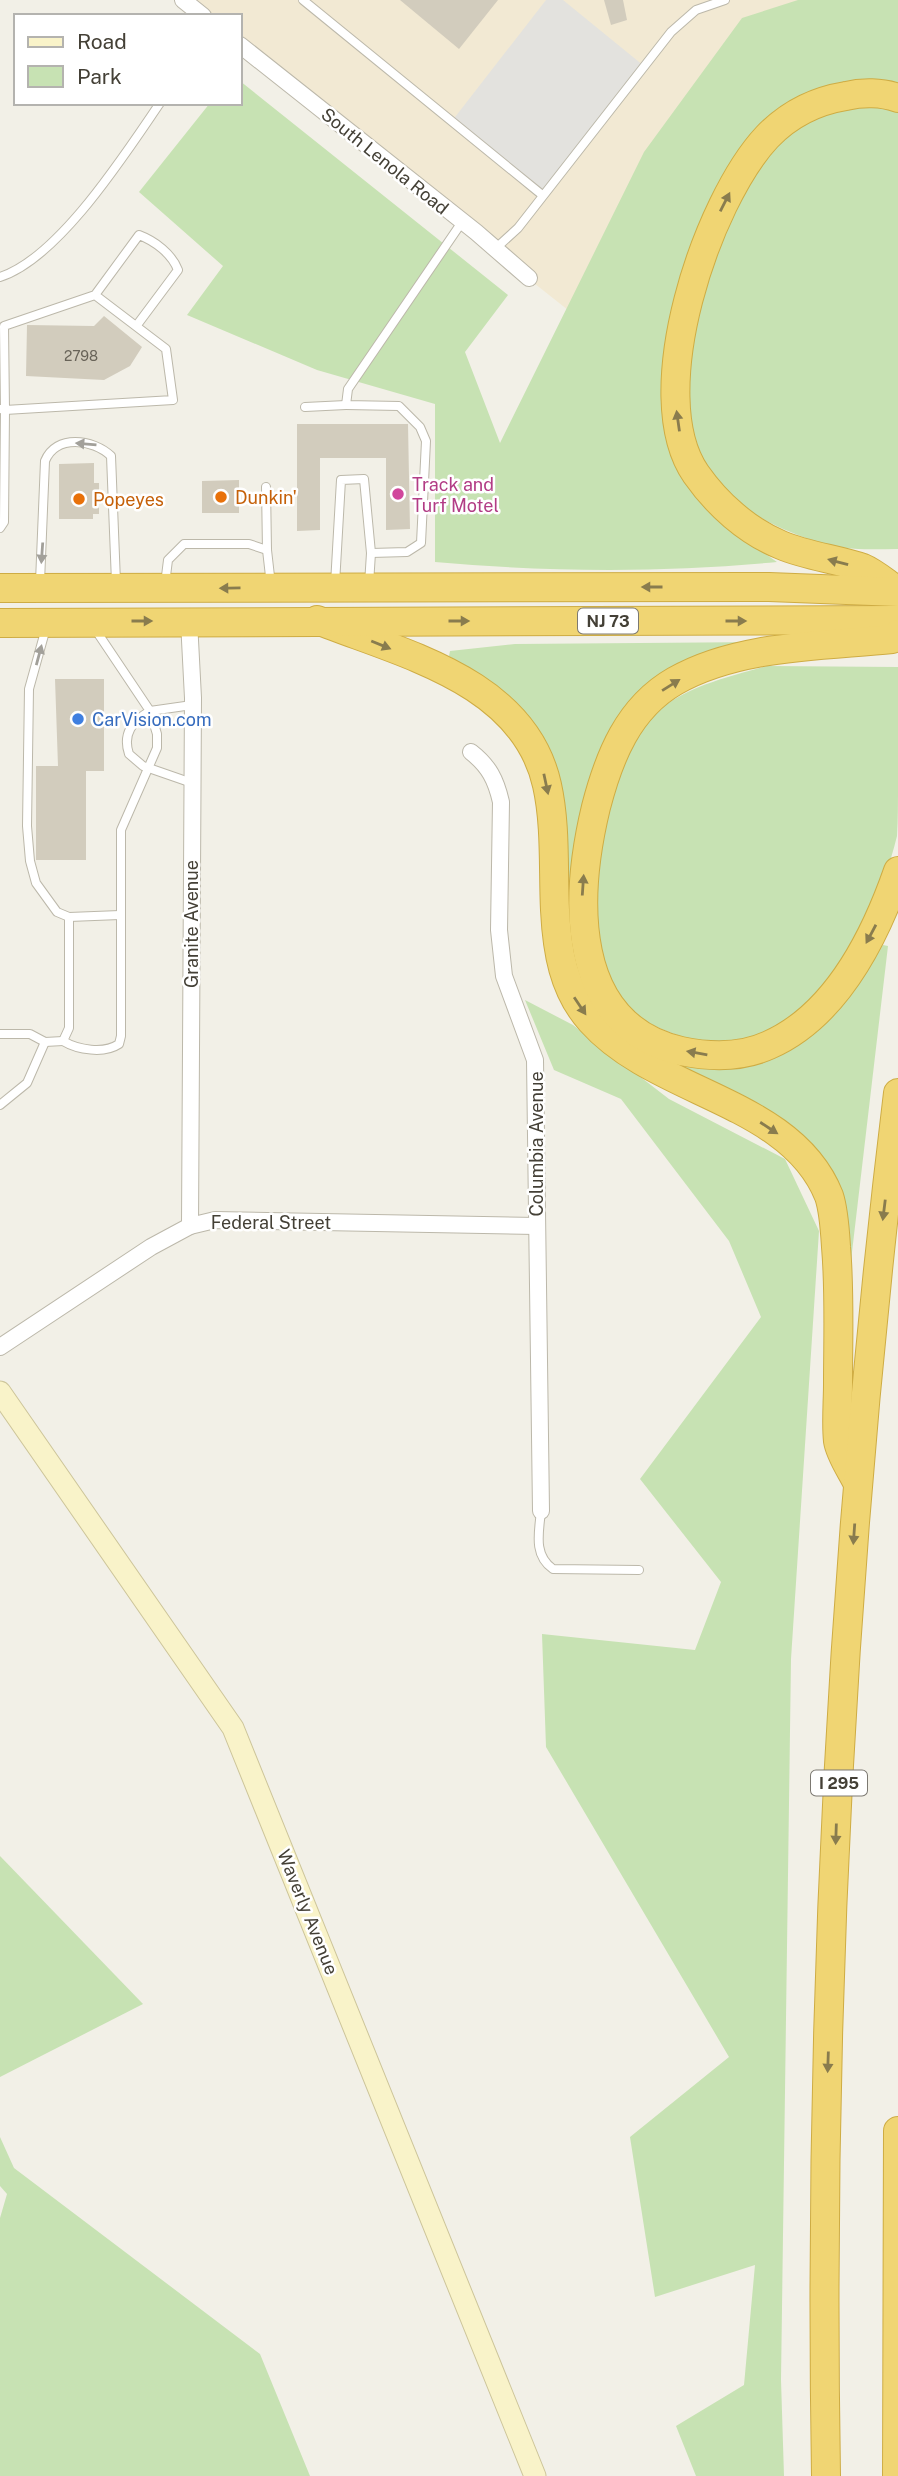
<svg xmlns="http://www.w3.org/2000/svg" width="898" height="2476" font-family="'Public Sans',sans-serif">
<rect width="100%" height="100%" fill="#f2f0e7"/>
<polygon fill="#f2e9d3" points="177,0 898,0 898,12 597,333 240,50 240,16 197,16"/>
<g fill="#c7e2b3">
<path d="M 798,0 L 898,0 L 898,88 L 819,90 L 712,202 L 672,453 L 740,536 L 777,562 C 662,573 549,572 435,562 L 435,404 L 317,370 L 187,315 L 223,266 L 139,192 L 210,103 L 240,103 L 240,81 L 508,295 L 465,352 L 500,443 L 644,152 L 742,18 Z"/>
<path d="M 850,106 L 884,107 L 898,112 L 898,549 C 881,549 862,550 845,548 C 806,543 732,511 712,477 C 704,463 694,443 690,428 C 672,348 731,177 796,127 C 810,116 834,112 850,106 Z"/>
<polygon points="764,642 683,666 593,776 597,1004 733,1065 883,945 888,946 850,1269 835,1183 646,1055 601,1019 570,960 561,808 482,678 449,656 450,651 515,644"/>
<path d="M 767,666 L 898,667 C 898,705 898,744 898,783 C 898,800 898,819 897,836 C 876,925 795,1082 680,1036 C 663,1030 647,1024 634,1012 C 616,996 597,956 595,932 C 591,874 611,760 652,717 C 681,687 729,677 767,666 Z"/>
<polygon points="525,1000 573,1025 669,1099 785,1159 819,1231 791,1659 781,2380 784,2476 696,2476 676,2426 744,2385 755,2265 655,2297 630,2137 729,2057 546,1747 542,1634 695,1650 721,1582 640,1479 761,1317 729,1241 621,1099 554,1070"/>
<polygon points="0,1856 143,2004 0,2077"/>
<polygon points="0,2137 14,2168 260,2354 310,2476 0,2476 0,2218 7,2194 0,2186"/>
</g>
<polygon fill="#e3e2de" points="546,0 563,0 644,66 541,194 452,121"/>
<g fill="#d2ccbd">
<polygon points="400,0 498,0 459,49"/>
<polygon points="604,0 623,0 627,20 611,25"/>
<polygon points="104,316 142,347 130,366 104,380 26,376 27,325 94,326"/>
<polygon points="297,424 408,424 410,529 386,530 386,458 320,458 320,530 297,531"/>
<polygon points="94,463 94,483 99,483 99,514 93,514 93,519 59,519 59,464"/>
<polygon points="239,480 239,513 202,513 202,481"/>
<polygon points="55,679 104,679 104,771 86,771 86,860 36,860 36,766 58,766"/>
</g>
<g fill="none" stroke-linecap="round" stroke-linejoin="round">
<defs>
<g id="lane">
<polyline points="303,0 541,194"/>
<polyline points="495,249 518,228 671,32 696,10 725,0"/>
<path d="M 0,277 C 59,258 125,154 160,103"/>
<path d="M 95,295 L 166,349 L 173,400 L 5,410 L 4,326 L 95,295 L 139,235 C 155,241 172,254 178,270 L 137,325"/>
<polyline points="305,407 346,405"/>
<polyline points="266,487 267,550 271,585"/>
<polyline points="0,528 4,522 5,410 1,409"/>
<polyline points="371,553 407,552 421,543 426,441 420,427 399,406 346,405 348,389 462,222"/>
<path d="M 40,582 L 45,461 C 56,434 93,439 111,456 L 116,582"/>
<polyline points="165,584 168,560 184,544 249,544 267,550"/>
<polyline points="335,584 341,480 364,479 371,553 369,584"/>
<polyline points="46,628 29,689 27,826 30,861 36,883 57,912 69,917 120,915"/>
<path d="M 95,629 L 150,711 C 133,721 122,733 129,754 L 143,766 L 192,783"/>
<path d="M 69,917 L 69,1028 L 63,1041 C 78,1050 104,1054 119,1044 L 121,1036 L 121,830 L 157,748 L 157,734 L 150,711 L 192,705"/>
<polyline points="0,1034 30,1034 45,1042 63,1041"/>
<polyline points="0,1105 27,1083 45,1042"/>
<path d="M 541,1511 C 539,1532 533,1555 553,1569 L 639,1570"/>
</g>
<g id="street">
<polyline points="183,0 203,16"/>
<polyline points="240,45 476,232 529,278"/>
<polyline points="189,621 193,698 190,1226"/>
<path d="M 471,752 C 489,766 496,780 501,802 L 499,930 L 504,976 L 535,1060 L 541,1511"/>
<polyline points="0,1347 151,1247 190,1226 215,1220 536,1226"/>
</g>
<polyline id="secondary" points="0,1392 233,1728 535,2476"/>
<g id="highway">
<path d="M 898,98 C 882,92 862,92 846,96 C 815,101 789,114 767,137 C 707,201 641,395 696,474 C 717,504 747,531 781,545 C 807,556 836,559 863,568 C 875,573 887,584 898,591"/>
<polyline points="0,588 769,587 898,592"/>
<path d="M 317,620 C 403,654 524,681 547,785 C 556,825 553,869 555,910 C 557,950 563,990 591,1021 C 657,1095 791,1100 829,1196 C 834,1211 835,1231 836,1247 C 840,1292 838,1338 838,1384 C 838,1402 836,1423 838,1441 C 840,1454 851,1470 857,1482"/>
<polyline points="0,623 898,620"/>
<path d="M 898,634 L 892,639 C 822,646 738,645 675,681 C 628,708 609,757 596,807 C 575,894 567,1025 681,1051 C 710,1057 741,1058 769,1045 C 837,1015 875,937 898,871"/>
<path d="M 826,2476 C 818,2014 842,1552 898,1093"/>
<polyline points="897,2476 898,2131"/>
</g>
</defs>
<use href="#lane" stroke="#bcb8aa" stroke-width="10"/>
<use href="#street" stroke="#bcb8aa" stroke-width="18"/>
<use href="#secondary" stroke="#cdc59a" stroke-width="23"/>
<use href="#highway" stroke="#ceac44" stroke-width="30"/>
<use href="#lane" stroke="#fff" stroke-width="8"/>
<use href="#street" stroke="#fff" stroke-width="16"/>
<use href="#secondary" stroke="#f9f3c9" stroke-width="21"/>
<use href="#highway" stroke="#f0d573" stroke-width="28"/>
</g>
<defs><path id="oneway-solid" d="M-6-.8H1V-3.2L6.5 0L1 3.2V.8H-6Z" transform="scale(1.75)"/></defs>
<g fill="#897c4e">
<use href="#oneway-solid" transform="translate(725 202) rotate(-63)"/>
<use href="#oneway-solid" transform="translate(678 421) rotate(-98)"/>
<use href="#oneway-solid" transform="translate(838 562) rotate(-165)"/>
<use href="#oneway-solid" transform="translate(652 587) rotate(-180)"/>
<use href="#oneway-solid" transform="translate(230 588) rotate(179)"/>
<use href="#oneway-solid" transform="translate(142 621)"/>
<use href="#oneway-solid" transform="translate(459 621)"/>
<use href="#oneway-solid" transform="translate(736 621)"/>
<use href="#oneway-solid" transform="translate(381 645) rotate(22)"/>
<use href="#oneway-solid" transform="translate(671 685) rotate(-32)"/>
<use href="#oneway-solid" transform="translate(546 784) rotate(78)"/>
<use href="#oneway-solid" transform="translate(583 885) rotate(-86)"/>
<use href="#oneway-solid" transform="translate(871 934) rotate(118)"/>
<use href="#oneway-solid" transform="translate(580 1006) rotate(56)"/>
<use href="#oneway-solid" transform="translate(697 1053) rotate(-170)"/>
<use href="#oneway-solid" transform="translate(769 1128) rotate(33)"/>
<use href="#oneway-solid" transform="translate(884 1210) rotate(97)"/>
<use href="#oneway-solid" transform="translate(854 1534) rotate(94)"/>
<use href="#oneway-solid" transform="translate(836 1834) rotate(92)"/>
<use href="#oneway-solid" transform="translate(828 2062) rotate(92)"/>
</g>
<g fill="#a2a09a">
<use href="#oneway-solid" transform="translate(86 444) rotate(-175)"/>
<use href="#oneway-solid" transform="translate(42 553) rotate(94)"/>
<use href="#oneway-solid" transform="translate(39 655) rotate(-75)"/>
</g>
<circle fill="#d1479c" stroke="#fff" stroke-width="2.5" cx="398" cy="494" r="7"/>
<g fill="#e8710a" stroke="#fff" stroke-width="2.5">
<circle cx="221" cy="497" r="7"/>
<circle cx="79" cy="499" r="7"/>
</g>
<circle fill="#3f7fe0" stroke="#fff" stroke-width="2.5" cx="78" cy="719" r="7"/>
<g text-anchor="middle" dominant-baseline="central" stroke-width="5" stroke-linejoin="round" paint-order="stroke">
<g font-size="14" fill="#686358">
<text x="81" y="356">2798</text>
</g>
<g fill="#fff" stroke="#7c7972" stroke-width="2">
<rect x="578" y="608.5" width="60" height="25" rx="5"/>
<rect x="811" y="1770.5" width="56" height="25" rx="5"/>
</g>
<g font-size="16" font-weight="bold" fill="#444036">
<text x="608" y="621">NJ 73</text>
<text x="839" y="1783">I 295</text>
</g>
<g font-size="18" fill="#444036" stroke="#fff">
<text transform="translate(385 161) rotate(39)">South Lenola Road</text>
<text transform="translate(191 924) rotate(-90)">Granite Avenue</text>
<text transform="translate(536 1144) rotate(-90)">Columbia Avenue</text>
<text x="271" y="1222">Federal Street</text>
<text transform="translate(308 1912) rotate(68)">Waverly Avenue</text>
</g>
<g font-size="18" fill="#b23c85" stroke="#fff" text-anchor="start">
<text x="412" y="484">Track and<tspan x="412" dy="21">Turf Motel</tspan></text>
</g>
<g font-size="18" fill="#c56008" stroke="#fff" text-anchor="start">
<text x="235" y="497">Dunkin'</text>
<text x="93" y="499">Popeyes</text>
</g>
<g font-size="18" fill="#366cbe" stroke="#fff" text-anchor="start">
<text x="92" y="719">CarVision.com</text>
</g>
</g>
<rect x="14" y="14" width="228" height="91" fill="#ffffff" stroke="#b4b3af" stroke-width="2"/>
<rect x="28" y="37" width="35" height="10" fill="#f9f3c9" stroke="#b4b3af" stroke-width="2"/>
<text x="77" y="49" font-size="21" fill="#444036">Road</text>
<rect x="28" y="66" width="35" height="21" fill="#c7e2b3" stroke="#b4b3af" stroke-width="2"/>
<text x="77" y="84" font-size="21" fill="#444036">Park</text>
</svg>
